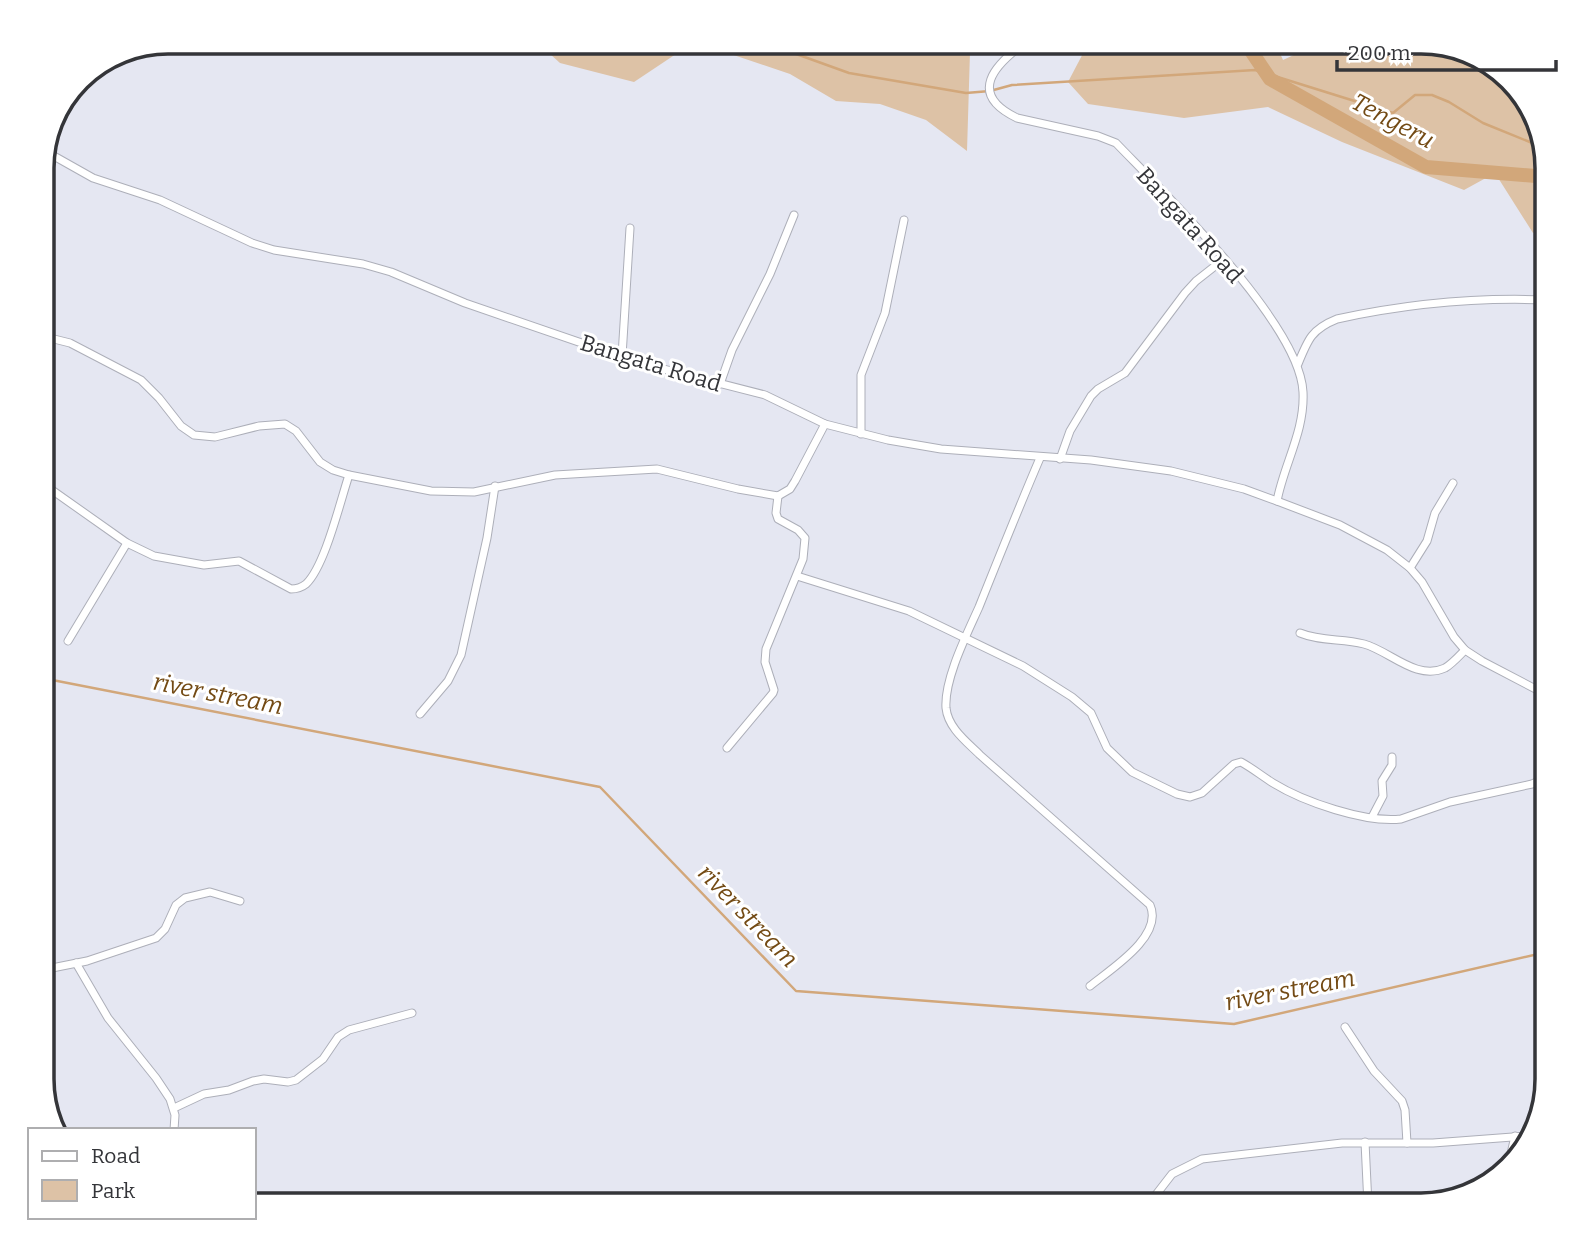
<svg xmlns="http://www.w3.org/2000/svg" width="1589" height="1247" font-family="Bitter,serif">
<rect width="100%" height="100%" fill="#e5e7f2"/>
<g fill="#ddc2a6">
<polygon points="537,42 694,42 634,82 560,63"/>
<polygon points="695,42 885,42 970,52 967,151 926,120 880,104 836,101 790,74"/>
<polygon points="1089,42 1275,42 1283,60 1322,42 1421,42 1453,54 1514,87 1534,113 1547,168 1547,227 1533,233 1495,173 1464,190 1342,142 1268,107 1184,118 1088,104 1068,82"/>
</g>
<g fill="none" stroke-linecap="round" stroke-linejoin="round">
<g stroke="#d2a77a" stroke-width="2.5">
<polyline points="763,42 849,73 966,93 990,91 1012,85 1255,70 1393,113 1415,95 1432,95 1449,102 1483,123 1542,147"/>
<polyline points="42,678 600,787 796,991 1234,1024 1547,952"/>
</g>
<polyline stroke="#d2a77a" stroke-width="14" points="1245,42 1270,79 1426,167 1547,177"/>
<defs>
<g id="minor">
<path d="M 1026,42 C 994,65 967,94 1017,118 L 1098,136 L 1116,143 C 1165,194 1300,324 1303,392 C 1305,431 1284,464 1277,501"/>
<polyline points="45,151 93,178 160,200 252,243 274,250 363,264 391,272 465,303 640,363 765,395 825,424 888,440 941,449 1091,460 1171,471 1244,489 1277,501 1340,525 1387,550 1410,568 1422,582 1454,637 1465,650 1482,661 1547,695"/>
<polyline points="42,336 70,343 141,380 159,398 181,426 194,435 215,437 259,426 285,424 296,431 320,462 333,470 349,475 431,491 474,492 555,475 657,469 738,489 778,496 790,489 795,481 825,424"/>
<polyline points="622,356 630,228"/>
<path d="M 1298,364 C 1308,339 1312,329 1337,319 C 1406,304 1476,297 1547,300"/>
<polyline points="720,384 732,350 770,274 794,215"/>
<polyline points="861,434 861,375 885,313 904,220"/>
<path d="M 1040,458 C 1019,507 999,557 979,607 C 967,634 944,679 946,708 C 948,728 967,742 980,755 L 1150,905 C 1164,936 1111,969 1090,986"/>
<polyline points="1060,459 1070,431 1091,396 1098,389 1125,373 1185,293 1196,281 1224,259"/>
<path d="M 42,483 L 127,543 L 154,556 L 204,565 L 239,561 L 291,589 C 297,589 301,588 306,584 C 325,566 340,502 349,475"/>
<polyline points="1410,568 1427,541 1435,513 1453,483"/>
<path d="M 797,576 L 909,611 L 1023,666 L 1072,697 L 1091,713 L 1107,748 L 1132,772 L 1177,794 L 1190,797 L 1202,793 L 1234,764 L 1241,762 C 1252,768 1262,776 1273,783 C 1304,802 1365,823 1401,819 L 1450,802 L 1532,784 L 1547,777"/>
<path d="M 1300,633 C 1322,642 1342,638 1364,644 C 1390,651 1416,681 1445,668 C 1452,664 1459,656 1465,650"/>
<polyline points="68,641 127,543"/>
<polyline points="420,714 448,681 461,655 487,538 495,486"/>
<polyline points="727,748 773,693 774,690 765,662 766,649 803,559 805,538 798,530 778,519 776,513 778,496"/>
<polyline points="1372,817 1383,796 1382,781 1392,765 1392,757"/>
<polyline points="76,963 108,1018 156,1078 170,1099 175,1115 174,1130"/>
<polyline points="42,970 87,961 156,938 165,929 176,905 185,898 210,892 240,901"/>
<polyline points="1345,1027 1374,1071 1402,1101 1405,1110 1407,1143"/>
<polyline points="174,1108 204,1094 229,1090 253,1081 264,1079 288,1082 296,1080 323,1059 338,1037 349,1030 412,1013"/>
<polyline points="1365,1142 1368,1205"/>
<polyline points="1508,1167 1515,1136"/>
<polyline points="1148,1205 1172,1174 1202,1159 1342,1143 1433,1143 1526,1136"/>
</g>
</defs>
<use href="#minor" stroke="#adafb9" stroke-width="9"/>
<use href="#minor" stroke="#fff" stroke-width="7"/>
</g>
<g text-anchor="middle" dominant-baseline="central" stroke-width="6" stroke-linejoin="round" paint-order="stroke">
<g font-size="23" fill="#343539" stroke="#fff">
<text transform="translate(1190 225) rotate(48)">Bangata Road</text>
<text transform="translate(651 363) rotate(17)">Bangata Road</text>
</g>
<g font-size="24" font-style="italic" fill="#734a14" stroke="#fff">
<text transform="translate(1393 121) rotate(28)">Tengeru</text>
<text transform="translate(218 694) rotate(11)">river stream</text>
<text transform="translate(748 916) rotate(46)">river stream</text>
<text transform="translate(1290 990) rotate(-11)">river stream</text>
</g>
</g>
<path d="M0 0H1589V1247H0ZM168 54H1421A114 114 0 0 1 1535 168V1079A114 114 0 0 1 1421 1193H168A114 114 0 0 1 54 1079V168A114 114 0 0 1 168 54Z" fill="#fff" fill-rule="evenodd"/>
<path fill="none" stroke="#343539" stroke-width="3.5" d="M168 54H1421A114 114 0 0 1 1535 168V1079A114 114 0 0 1 1421 1193H168A114 114 0 0 1 54 1079V168A114 114 0 0 1 168 54Z"/>
<rect x="28" y="1128" width="228" height="91" fill="#ffffff" stroke="#aeaeb0" stroke-width="2"/>
<rect x="42" y="1151" width="35" height="10" fill="#ffffff" stroke="#aeaeb0" stroke-width="2"/>
<text x="91" y="1163" font-size="21" fill="#343539">Road</text>
<rect x="42" y="1180" width="35" height="21" fill="#ddc2a6" stroke="#aeaeb0" stroke-width="2"/>
<text x="91" y="1198" font-size="21" fill="#343539">Park</text>
<path d="M1337 60v10h219v-10" fill="none" stroke="#343539" stroke-width="3.5"/>
<text x="1348" y="60" font-size="21" fill="#343539" stroke="#ffffff" stroke-width="5" paint-order="stroke">200 m</text>
</svg>
